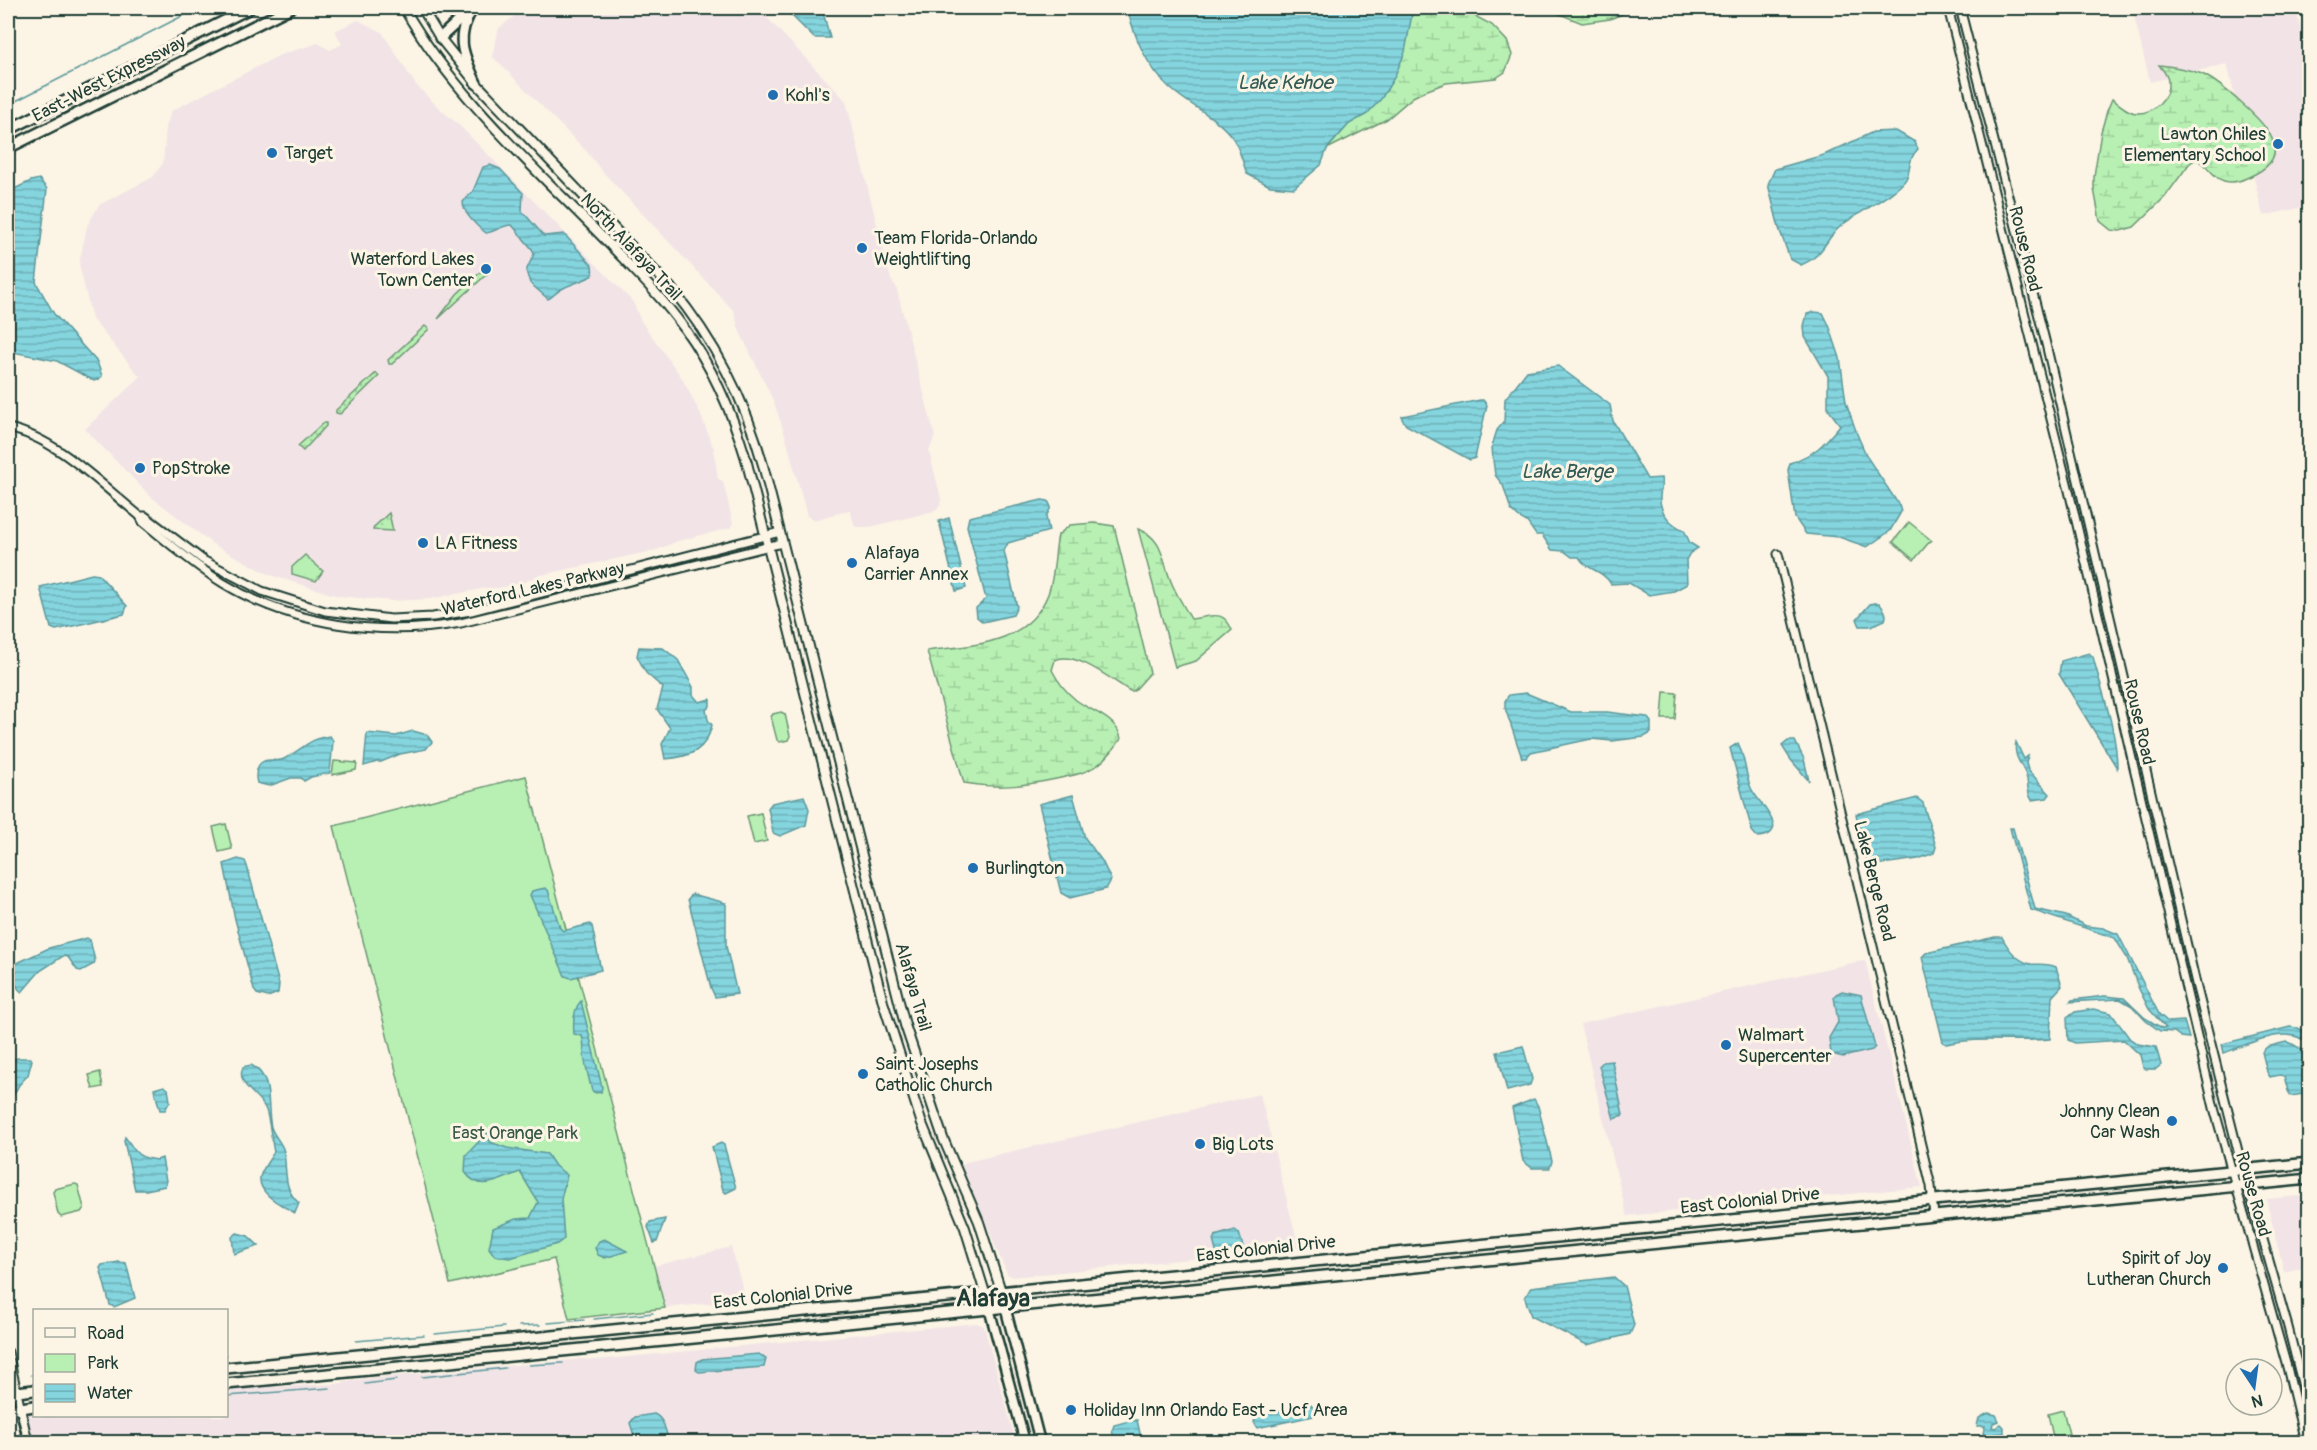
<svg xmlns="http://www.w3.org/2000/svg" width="2317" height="1450" font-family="Pangolin,sans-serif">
<defs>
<pattern id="grass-dots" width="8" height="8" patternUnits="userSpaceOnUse" patternTransform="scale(1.5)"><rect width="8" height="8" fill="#b8f0b3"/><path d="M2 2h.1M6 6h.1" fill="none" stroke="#9ecf9b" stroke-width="1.8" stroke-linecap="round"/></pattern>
<pattern id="wetland-marsh" width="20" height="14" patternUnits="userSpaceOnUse" patternTransform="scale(1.5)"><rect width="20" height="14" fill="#b8f0b3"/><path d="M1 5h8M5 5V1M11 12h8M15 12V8" fill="none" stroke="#9ecf9b"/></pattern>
<pattern id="water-rules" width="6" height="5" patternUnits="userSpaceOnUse" patternTransform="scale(1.5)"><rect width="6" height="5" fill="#85d5df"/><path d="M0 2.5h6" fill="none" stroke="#6caeb6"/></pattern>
</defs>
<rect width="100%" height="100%" fill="#fcf5e5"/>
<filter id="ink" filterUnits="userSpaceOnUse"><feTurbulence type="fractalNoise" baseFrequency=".0167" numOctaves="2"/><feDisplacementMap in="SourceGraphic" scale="12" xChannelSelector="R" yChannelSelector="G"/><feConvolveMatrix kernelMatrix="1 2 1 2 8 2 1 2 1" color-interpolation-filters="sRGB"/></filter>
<g filter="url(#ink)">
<g fill="#f2e4e6">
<polygon points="525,8 758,8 846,101 891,280 896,286 935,436 929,451 941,498 940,506 935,511 870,527 855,527 850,510 814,520 807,516 785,435 773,400 739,330 734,311 601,170 587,152 492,56 499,28"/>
<polygon points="2132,8 2296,8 2309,66 2309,206 2263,216 2227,64 2150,82"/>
<polygon points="358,20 382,32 416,85 439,108 459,125 633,302 641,321 682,378 700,413 714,449 718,479 723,481 733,523 730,528 678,541 657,550 537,576 523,583 498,588 487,588 430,599 392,601 338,596 270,575 214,545 150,496 85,429 140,377 92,319 79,264 87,226 99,205 153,177 163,163 166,127 171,111 280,55 318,43 330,50 342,44 335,31"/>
<polygon points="1865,960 1922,1187 1627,1216 1580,1024"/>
<polygon points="1260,1094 1299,1248 1013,1277 1007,1274 962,1166 966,1162"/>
<polygon points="2309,1195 2309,1266 2284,1272 2266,1199"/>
<polygon points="731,1247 746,1300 665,1308 654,1266"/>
<polygon points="977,1323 984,1326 1016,1442 30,1442 22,1410 34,1408 34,1416 226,1416 227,1389 336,1384 361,1379 582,1359 595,1360"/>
</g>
<g fill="url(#grass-dots)" stroke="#6c9674" stroke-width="1.5">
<polygon points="484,269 487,269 488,273 438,319 457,294"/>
<polygon points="425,326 429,329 392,364 389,364 388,360"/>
<polygon points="376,373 379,376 377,378 340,414 336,413 336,410"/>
<polygon points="323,423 326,423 326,426 303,451 298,446"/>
<polygon points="389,513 393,531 373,530 374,527"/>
</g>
<g fill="url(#wetland-marsh)" stroke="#6c9674" stroke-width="1.5">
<polygon points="1411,8 1460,8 1492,25 1507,41 1512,55 1505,72 1496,78 1446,83 1425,91 1413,97 1387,119 1327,149 1349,124 1367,114 1412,14"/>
<polygon points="1545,8 1637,8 1610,19 1582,23"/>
<path d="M 2159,65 C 2174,67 2191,69 2204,75 C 2218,82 2230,93 2241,103 C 2263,122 2296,153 2255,174 C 2245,179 2236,184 2224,181 C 2212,178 2209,164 2196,159 L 2189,164 L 2165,197 L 2134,227 L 2120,231 L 2111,230 L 2100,221 L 2094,189 L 2094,176 L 2101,132 L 2107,111 L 2112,99 C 2120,104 2128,113 2137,113 C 2153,114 2170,97 2168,82 C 2168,75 2163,70 2159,65 Z"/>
<path d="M 1094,523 L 1114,526 L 1150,673 L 1134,691 L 1130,691 C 1112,680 1075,650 1055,660 L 1052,670 C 1058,682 1065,691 1076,700 C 1090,711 1118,718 1121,739 C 1114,749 1106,760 1096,766 C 1084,774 1070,776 1056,779 C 1023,786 998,789 964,783 L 927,651 C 973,645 1028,645 1048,594 C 1055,576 1054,554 1058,535 L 1070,525 Z"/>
<path d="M 1138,529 C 1165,538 1162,564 1173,586 C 1178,597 1185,608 1191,619 C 1211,617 1223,608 1232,630 L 1196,661 L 1175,667 Z"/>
</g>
<g fill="#b8f0b3" stroke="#6c9674" stroke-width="1.5">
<polygon points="1909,522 1931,540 1914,560 1893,542"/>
<polygon points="305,555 323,571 316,581 292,574 292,567"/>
<polygon points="1664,692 1677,693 1675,719 1662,719"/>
<polygon points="781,712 785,714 790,736 788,740 780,742 777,740 771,717 773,714"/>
<polygon points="334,761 357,763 356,770 332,775"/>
<polygon points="526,776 665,1308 569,1319 554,1259 450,1284 334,826"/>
<polygon points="761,813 767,841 754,844 747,816"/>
<polygon points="226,824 232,849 219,852 213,827"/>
<polygon points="100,1072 103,1087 93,1089 89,1075"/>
<polygon points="75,1184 78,1185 84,1208 81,1212 61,1217 58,1214 53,1192 55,1189"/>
<polygon points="2063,1410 2069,1434 2053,1437 2048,1414"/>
</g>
<g fill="url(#water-rules)" stroke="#5c989b" stroke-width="1.5">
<polygon points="784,8 822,8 830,38 814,38"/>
<path d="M 1127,8 L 1411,8 L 1412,14 L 1405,52 L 1394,78 L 1381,99 L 1367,114 L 1349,124 L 1327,149 L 1321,165 L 1294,188 L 1270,186 L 1247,174 C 1243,163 1240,150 1234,140 C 1219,117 1189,106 1170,88 C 1146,66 1135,38 1127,8 Z"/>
<path d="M 1896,131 L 1915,142 L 1918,149 C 1907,160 1912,168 1906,179 C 1898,193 1855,214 1841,226 C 1824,240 1825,255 1801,265 L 1790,259 L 1779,228 L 1768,184 L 1775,169 L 1824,155 L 1873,132 Z"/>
<path d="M 490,165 L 500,169 L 523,193 L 522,211 L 544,236 L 564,234 L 592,265 L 593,275 C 582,282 571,283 560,290 C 555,293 553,297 548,299 L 530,283 L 526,271 L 534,254 L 532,249 L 512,225 C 504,224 495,232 486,233 C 477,227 463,213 463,202 L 473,191 L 483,167 Z"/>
<polygon points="39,179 47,189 36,282 54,314 97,362 102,376 99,379 94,381 57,361 8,351 8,192 31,181"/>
<path d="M 1814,312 L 1823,313 L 1829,325 L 1840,358 L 1846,402 L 1857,434 L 1867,457 L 1899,505 L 1901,512 L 1890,531 L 1867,547 L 1839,537 L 1806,534 L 1795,518 L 1788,470 L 1790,463 C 1816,453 1822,447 1840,425 L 1828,409 L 1828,376 L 1805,337 L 1804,326 L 1807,314 Z"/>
<path d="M 1558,366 L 1610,405 L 1613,421 L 1647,479 L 1661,478 C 1663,485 1660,490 1660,497 C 1659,512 1671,525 1684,530 L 1690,543 L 1698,548 L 1690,553 L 1686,560 L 1687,584 L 1674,591 L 1649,595 L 1629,583 L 1611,584 C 1601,568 1588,572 1579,557 L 1572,557 L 1564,551 L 1552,550 L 1542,535 L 1536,535 L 1527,522 L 1518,517 L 1511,510 L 1503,485 L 1495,475 L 1493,460 L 1492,446 L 1497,430 L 1504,422 L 1505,399 L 1527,371 Z"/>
<polygon points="1480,400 1483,400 1487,405 1475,458 1470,460 1406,425 1402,419 1402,416"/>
<polygon points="1042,500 1048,501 1051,507 1046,517 1049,531 1008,543 1004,551 1017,607 1013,615 983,622 977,617 976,608 986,599 967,526 969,517"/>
<polygon points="949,518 966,588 956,591 939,521"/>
<polygon points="92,574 99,575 127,606 124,614 56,630 51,628 40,587"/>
<path d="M 1875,603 L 1879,603 C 1883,608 1888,613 1885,620 L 1871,626 L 1860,626 L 1857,619 L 1870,604 Z"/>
<path d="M 639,647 L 663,648 L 678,660 L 693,687 L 693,695 L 699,702 L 710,699 L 710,706 L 706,710 L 708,720 L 712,725 C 706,751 690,757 665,759 L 662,744 L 670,728 L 657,709 L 663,688 L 646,673 L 637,656 Z"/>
<path d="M 2089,653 L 2093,657 C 2102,692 2117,731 2117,768 L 2059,674 L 2061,661 Z"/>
<polygon points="1526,693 1571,712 1607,712 1647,717 1651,722 1651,733 1644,737 1612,741 1591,739 1531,752 1526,758 1522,758 1505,708 1505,701 1509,695"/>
<polygon points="413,731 427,735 432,742 426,749 400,754 381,762 377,762 364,766 367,733 396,736"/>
<path d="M 330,736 L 333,741 L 330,773 L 311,777 L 304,781 L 301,778 L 291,778 L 269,786 L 257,783 C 255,777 256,766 262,762 C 269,757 276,763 284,759 C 302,750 309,738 330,736 Z"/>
<polygon points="1788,741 1795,741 1804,759 1809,781 1791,760 1782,746"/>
<path d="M 2016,742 L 2024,759 L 2028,756 L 2026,763 L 2028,770 L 2050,794 L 2047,798 L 2032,800 C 2026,792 2029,784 2026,775 C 2021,763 2013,756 2016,742 Z"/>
<path d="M 1738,743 C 1745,756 1745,774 1751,788 C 1757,802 1795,834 1757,837 L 1752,831 L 1730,748 Z"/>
<polygon points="1073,795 1085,838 1102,861 1111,880 1106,889 1070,898 1061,893 1039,804"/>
<polygon points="804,796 809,809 806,825 780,836 773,833 768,808 772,803"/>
<polygon points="1917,798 1923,803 1936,847 1934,853 1918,859 1868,866 1856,814"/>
<polygon points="2010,828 2013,828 2035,909 2066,916 2086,926 2103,928 2118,934 2159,1014 2168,1022 2184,1021 2189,1038 2181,1037 2174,1032 2160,1031 2146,1021 2132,1006 2120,999 2070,1002 2072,1000 2105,996 2124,998 2145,1018 2162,1028 2166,1028 2149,1009 2139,989 2127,958 2115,938 2031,910"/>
<polygon points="238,859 245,861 247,866 279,984 278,993 268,997 257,994 254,990 235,919 224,864"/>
<polygon points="545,888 548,890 560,928 563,931 590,924 592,926 601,970 571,978 565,976 530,895 532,891"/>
<polygon points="692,894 726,903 726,946 737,994 715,997 711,988 689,903 688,899"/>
<path d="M 1995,937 L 2002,937 C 2008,949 2017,961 2031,964 C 2040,965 2047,963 2056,967 L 2062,986 L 2052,997 L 2050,1039 C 2015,1043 1980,1036 1946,1044 L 1943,1042 L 1922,957 L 1926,953 Z"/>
<path d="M 87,938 L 90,940 L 95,961 L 94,964 L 81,971 L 77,970 L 68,957 L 63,956 L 40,971 L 22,992 C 14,987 13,974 13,965 L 49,948 Z"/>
<polygon points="1842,991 1861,995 1875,1047 1872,1050 1843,1057 1831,1054 1829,1038 1838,1022 1834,997 1836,994"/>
<path d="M 581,1001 L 602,1087 L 601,1092 L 596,1093 L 592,1091 C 589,1079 586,1068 584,1056 C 583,1048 585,1044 582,1036 L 574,1034 C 573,1023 573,1009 581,1001 Z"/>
<polygon points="2093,1009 2111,1013 2130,1039 2138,1044 2156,1047 2161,1065 2156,1069 2146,1069 2143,1067 2140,1055 2124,1040 2075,1043 2068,1040 2067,1018 2075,1012"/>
<path d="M 2290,1027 L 2298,1028 L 2309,1034 L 2309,1046 C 2293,1021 2246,1045 2224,1053 L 2222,1044 Z"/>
<path d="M 2286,1042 C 2313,1049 2310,1070 2309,1093 L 2291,1096 L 2288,1091 L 2284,1076 L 2280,1075 L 2270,1077 L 2267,1072 L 2262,1052 L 2267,1047 Z"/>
<polygon points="1523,1046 1532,1079 1530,1085 1507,1091 1497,1052"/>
<polygon points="18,1058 30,1058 32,1060 28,1075 19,1085 11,1100 8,1115 8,1061"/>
<polygon points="1612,1061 1623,1115 1614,1119 1599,1066 1603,1062"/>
<path d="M 251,1065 C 274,1077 266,1105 271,1127 C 274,1137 282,1142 284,1152 C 287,1171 283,1190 299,1203 L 295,1213 C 282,1205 258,1195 260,1177 C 262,1169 270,1159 274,1152 C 271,1138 270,1123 266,1110 C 260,1094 235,1086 243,1067 Z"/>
<polygon points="164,1086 168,1089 170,1101 165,1110 160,1110 154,1089"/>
<polygon points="1534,1099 1538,1106 1552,1161 1550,1168 1532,1168 1523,1161 1512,1108"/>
<path d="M 488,1132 L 490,1142 L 507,1148 L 547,1154 L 555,1166 L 567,1175 L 561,1199 L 564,1239 L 557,1244 L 510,1258 L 495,1256 L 489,1248 L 493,1228 L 516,1219 L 530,1218 L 538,1202 L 520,1172 C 500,1179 480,1194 465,1172 L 466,1155 Z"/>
<path d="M 125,1137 C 137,1152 134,1157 157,1160 L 162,1158 L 166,1181 L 165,1186 L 146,1190 L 135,1190 L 124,1141 Z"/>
<polygon points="721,1143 724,1145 736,1188 726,1193 723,1190 712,1147"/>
<polygon points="665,1219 657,1242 654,1243 648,1227 650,1222"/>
<polygon points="1235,1230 1239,1233 1244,1250 1242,1252 1217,1255 1213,1240 1215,1236"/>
<polygon points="237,1233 248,1236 259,1246 234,1254 232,1237"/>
<polygon points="604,1239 627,1251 605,1258 598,1255 595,1248 599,1241"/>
<polygon points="119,1262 126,1263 135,1298 114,1307 110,1305 100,1268 102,1265"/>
<polygon points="1614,1277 1624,1286 1634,1325 1630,1334 1587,1345 1531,1316 1525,1298 1531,1287"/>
<polygon points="759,1354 766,1359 764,1367 699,1372 696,1370 697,1362 702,1359"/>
<polygon points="1310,1403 1315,1409 1313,1416 1257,1428 1254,1422 1256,1417"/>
<polygon points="1988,1413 1996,1415 1999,1421 1993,1423 1992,1427 1995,1428 2001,1424 2004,1427 2004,1433 1994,1434 1995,1438 2000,1439 2001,1442 1986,1442 1988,1438 1983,1433 1985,1426 1977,1426 1979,1418"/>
<path d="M 654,1414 C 664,1418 666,1432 669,1442 L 636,1442 L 630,1423 L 635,1417 Z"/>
<polygon points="1133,1420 1137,1420 1142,1442 1128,1442 1114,1437 1112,1431 1114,1425"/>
</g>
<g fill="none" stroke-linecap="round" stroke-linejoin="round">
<g stroke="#5c989b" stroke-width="1.5">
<polyline points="8,105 198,8"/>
<polyline points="594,1319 653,1313"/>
<polyline points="548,1323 584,1320"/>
<polyline points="519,1326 540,1325"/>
<polyline points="435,1334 504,1327"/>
<polyline points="356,1341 424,1335"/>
<polyline points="226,1355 227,1355"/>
<polyline points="529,1365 563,1363"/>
<polyline points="31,1375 34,1375"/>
<polyline points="422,1377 505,1368"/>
<polyline points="365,1384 396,1380"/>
<polyline points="226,1396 330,1388"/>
<polyline points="44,1416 51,1416"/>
</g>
<defs>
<g id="tertiary">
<polyline points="1948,8 2069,491 2214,1108 2287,1367 2305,1442"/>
<polyline points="1960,8 2046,344 2197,988 2240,1159 2288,1327 2310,1415"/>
<path d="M 8,428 C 57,438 101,485 140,516 L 145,516 L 203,560 L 262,591 L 325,611 L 391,619 L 433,617 L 471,611 L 780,532"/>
<path d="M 140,516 L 143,522 C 169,543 195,566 223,583 C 293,626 381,637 461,623 L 782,543"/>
<polyline points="1778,554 1931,1186 1934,1216"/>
<polyline points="8,1352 28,1442"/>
<polyline points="8,1397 18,1442"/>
</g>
<g id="secondary">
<path d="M 404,8 C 457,101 541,173 615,250 C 639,275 664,300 684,328 C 713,368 732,412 746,459 L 883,1002 L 921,1121 L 965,1228 L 985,1293"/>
<path d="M 422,8 L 440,38 L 476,83 L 671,288 C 715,341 745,399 763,465 L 905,1025 L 943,1138 L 979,1222 L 1001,1291"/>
</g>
<g id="primary">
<polyline points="1001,1291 1040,1442"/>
<polyline points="985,1293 1025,1442"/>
</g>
<g id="trunk">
<polyline points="226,1368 2310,1163"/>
<polyline points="226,1384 2310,1179"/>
<polyline points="8,1393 34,1390"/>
<polyline points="8,1410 34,1406"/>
</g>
<g id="motorway">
<path d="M 473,8 C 454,37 463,54 476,83"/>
<polyline points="440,38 467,13"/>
<polyline points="8,130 250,8"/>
<polyline points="8,148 290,8"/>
</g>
</defs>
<use href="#tertiary" stroke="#1f3d34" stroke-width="11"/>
<use href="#secondary" stroke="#1f3d34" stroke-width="12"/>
<use href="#primary" stroke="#1f3d34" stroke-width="13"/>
<use href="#trunk" stroke="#1f3d34" stroke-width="14"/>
<use href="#motorway" stroke="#1f3d34" stroke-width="14"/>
<use href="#tertiary" stroke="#fcf5e5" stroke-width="7"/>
<use href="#secondary" stroke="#fcf5e5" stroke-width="8"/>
<use href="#primary" stroke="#fcf5e5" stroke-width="8"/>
<use href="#trunk" stroke="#fcf5e5" stroke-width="9"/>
<use href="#motorway" stroke="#fcf5e5" stroke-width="9"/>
</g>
</g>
<g fill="#1f6fb2" stroke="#fcf5e5" stroke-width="2">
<circle cx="773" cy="95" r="6"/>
<circle cx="2278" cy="144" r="6"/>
<circle cx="272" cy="153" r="6"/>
<circle cx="862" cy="248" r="6"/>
<circle cx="486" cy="269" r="6"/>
<circle cx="140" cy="468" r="6"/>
<circle cx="423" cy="543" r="6"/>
<circle cx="852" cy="563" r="6"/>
<circle cx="973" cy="868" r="6"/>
<circle cx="1726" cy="1045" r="6"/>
<circle cx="863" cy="1074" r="6"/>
<circle cx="2172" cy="1121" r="6"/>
<circle cx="1200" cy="1144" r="6"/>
<circle cx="2223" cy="1268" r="6"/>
<circle cx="1071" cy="1410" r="6"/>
</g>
<g text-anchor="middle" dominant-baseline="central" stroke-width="6" stroke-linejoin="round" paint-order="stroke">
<g font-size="18" fill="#1f3d34" stroke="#fcf5e5">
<text transform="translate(109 79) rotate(-27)">East-West Expressway</text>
<text transform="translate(631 247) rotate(47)">North Alafaya Trail</text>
<text transform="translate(2025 249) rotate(76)">Rouse Road</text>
<text transform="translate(533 589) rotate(-13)">Waterford Lakes Parkway</text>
<text transform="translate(2139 722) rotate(77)">Rouse Road</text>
<text transform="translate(1874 881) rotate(76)">Lake Berge Road</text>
<text transform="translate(913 987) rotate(74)">Alafaya Trail</text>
<text transform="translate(2253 1194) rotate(74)">Rouse Road</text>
<text transform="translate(1750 1201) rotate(-6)">East Colonial Drive</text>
<text transform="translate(1266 1249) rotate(-6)">East Colonial Drive</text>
<text transform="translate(783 1296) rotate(-6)">East Colonial Drive</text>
</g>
<g font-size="18" fill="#1f3d34" stroke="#fcf5e5" text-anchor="start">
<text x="785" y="95">Kohl's</text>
<text x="2266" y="134" text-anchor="end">Lawton Chiles<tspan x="2266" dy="21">Elementary School</tspan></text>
<text x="284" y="153">Target</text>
<text x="874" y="238">Team Florida-Orlando<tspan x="874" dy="21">Weightlifting</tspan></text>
<text x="474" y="259" text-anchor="end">Waterford Lakes<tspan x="474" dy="21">Town Center</tspan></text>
<text x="152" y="468">PopStroke</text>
<text x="435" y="543">LA Fitness</text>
<text x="864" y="553">Alafaya<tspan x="864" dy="21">Carrier Annex</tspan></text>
<text x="985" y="868">Burlington</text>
<text x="1738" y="1035">Walmart<tspan x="1738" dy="21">Supercenter</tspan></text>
<text x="875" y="1064">Saint Josephs<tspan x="875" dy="21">Catholic Church</tspan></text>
<text x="2160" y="1111" text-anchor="end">Johnny Clean<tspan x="2160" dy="21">Car Wash</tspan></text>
<text x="1212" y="1144">Big Lots</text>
<text x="2211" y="1258" text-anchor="end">Spirit of Joy<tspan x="2211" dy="21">Lutheran Church</tspan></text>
<text x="1083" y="1410">Holiday Inn Orlando East - Ucf Area</text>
</g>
<g font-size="18" fill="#365847" stroke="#fcf5e5">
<text x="515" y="1133">East Orange Park</text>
</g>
<g font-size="20" font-style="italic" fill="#335b56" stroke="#fcf5e5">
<text x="1285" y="82">Lake Kehoe</text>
<text x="1567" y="471">Lake Berge</text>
</g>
<g font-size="24" font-weight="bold" fill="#1f3d34" stroke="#fcf5e5">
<text x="993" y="1298">Alafaya</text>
</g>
</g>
<rect width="2317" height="1450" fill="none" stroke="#fcf5e5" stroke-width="30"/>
<rect x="15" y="15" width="2287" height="1420" fill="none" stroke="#1f3d34" stroke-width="2" filter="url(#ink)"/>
<rect x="33" y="1309" width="195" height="108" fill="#fcf5e5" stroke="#a4ab9e" stroke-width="1.5"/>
<rect x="45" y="1328" width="30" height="9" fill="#fcf5e5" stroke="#a4ab9e" stroke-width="1.5"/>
<text x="87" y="1339" font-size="18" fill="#1f3d34">Road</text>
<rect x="45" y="1354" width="30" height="18" fill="#b8f0b3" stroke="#a4ab9e" stroke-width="1.5"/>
<text x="87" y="1369" font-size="18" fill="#1f3d34">Park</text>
<rect x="45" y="1384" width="30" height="18" fill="url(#water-rules)" stroke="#a4ab9e" stroke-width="1.5"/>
<text x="87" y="1399" font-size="18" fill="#1f3d34">Water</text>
<g transform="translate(2254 1387) rotate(167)"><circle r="28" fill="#fcf5e5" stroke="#a4ab9e" stroke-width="1.5"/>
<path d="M0-4.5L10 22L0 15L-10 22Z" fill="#1f6fb2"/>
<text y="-9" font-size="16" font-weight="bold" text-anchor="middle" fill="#1f3d34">N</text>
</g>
</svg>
